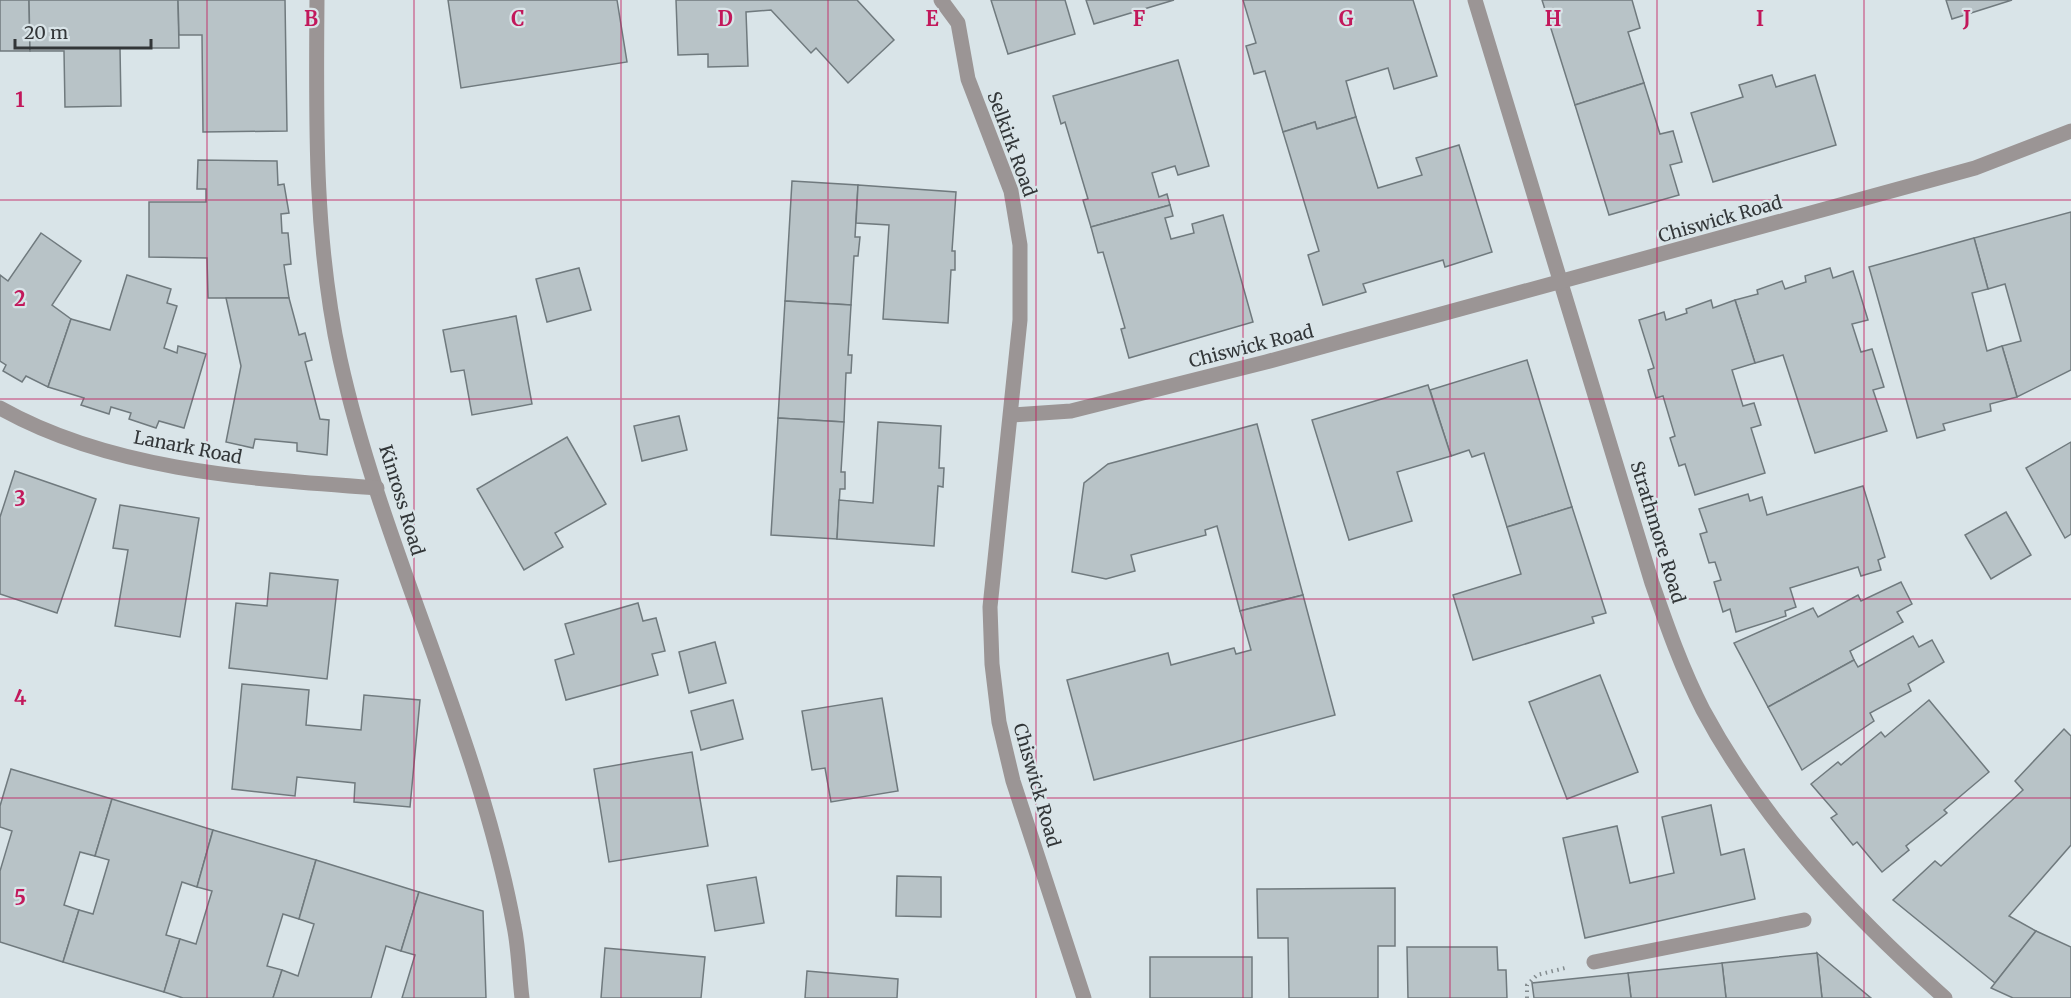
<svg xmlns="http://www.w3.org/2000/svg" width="2071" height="998" font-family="Merriweather,serif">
<rect width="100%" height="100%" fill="#d9e4e8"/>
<g fill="#b8c3c7" stroke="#707a7e" stroke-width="1.5">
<polygon points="0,0 29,0 30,51 0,51"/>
<polygon points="29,0 178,0 179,48 120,48 121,106 65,107 64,51 30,51"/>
<polygon points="178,0 285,0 287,131 203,132 202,35 179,35"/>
<polygon points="448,0 617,0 627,62 461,88"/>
<polygon points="676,0 857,0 894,40 848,83 816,48 811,53 771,10 746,12 748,66 708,67 708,54 678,55"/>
<polygon points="991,0 1065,0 1075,34 1008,54"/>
<polygon points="1086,0 1174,0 1094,24"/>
<polygon points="1243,0 1413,0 1437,76 1394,89 1388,68 1346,81 1356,117 1317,129 1315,122 1283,132 1265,71 1254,74 1246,46 1256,43"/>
<polygon points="1542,0 1632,0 1640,28 1628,32 1644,83 1575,105"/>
<polygon points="1946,0 2012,0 1952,19"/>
<polygon points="1178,60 1209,166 1178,175 1175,166 1152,173 1159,197 1167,194 1170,205 1091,227 1083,200 1088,199 1065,122 1061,124 1053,96"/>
<polygon points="1772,75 1776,87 1815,75 1836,145 1713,182 1691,113 1743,97 1739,85"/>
<polygon points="1644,83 1660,134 1673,131 1682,162 1670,165 1679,195 1609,215 1575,105"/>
<polygon points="1356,117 1378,188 1422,175 1416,158 1459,145 1492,252 1445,267 1443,260 1363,284 1366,292 1323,305 1308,255 1319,251 1283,132 1315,122 1317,129"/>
<polygon points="198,160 277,161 278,185 284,184 289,213 281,214 282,233 288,233 291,264 284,265 289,298 208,298 207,258 149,257 149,202 206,202 206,189 197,189"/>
<polygon points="792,181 858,185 855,237 860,237 858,256 854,256 851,305 785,301"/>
<polygon points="858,185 956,192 952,251 955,251 955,270 951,270 948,323 883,319 889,225 856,223"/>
<polygon points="1170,205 1173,216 1165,218 1171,239 1194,233 1192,224 1223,215 1253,322 1129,358 1121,329 1125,328 1103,252 1098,253 1091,227"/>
<polygon points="2071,212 2071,370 2017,397 2002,346 2021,341 2005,284 1988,289 1974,238"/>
<polygon points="41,233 81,261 52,305 71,319 48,387 26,376 22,382 3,371 6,365 0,361 0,275 8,281"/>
<polygon points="1974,238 1988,289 1972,293 1987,351 2002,346 2017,397 1990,404 1991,411 1943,424 1945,430 1917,438 1869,267"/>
<polygon points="579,268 591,310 547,322 536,279"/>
<polygon points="1830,268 1833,278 1853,271 1868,320 1852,324 1861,352 1872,349 1884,387 1873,390 1887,431 1815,453 1783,355 1755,363 1735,300 1758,294 1757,290 1782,281 1785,289 1806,282 1805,276"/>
<polygon points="127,275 171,289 167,303 177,306 164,348 177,353 178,346 206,354 184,428 159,421 156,428 129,419 131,413 111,407 109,414 81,405 84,398 48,387 71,319 110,330"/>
<polygon points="226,298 289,298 299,335 305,333 312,360 305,362 320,419 329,420 327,455 297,451 297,443 255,439 253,448 226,442 241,366"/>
<polygon points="1711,300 1713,308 1735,300 1755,363 1732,370 1743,406 1754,403 1761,425 1751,428 1765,473 1695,495 1685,464 1679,466 1670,438 1675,436 1663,396 1656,398 1648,370 1654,368 1639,320 1664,312 1666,320 1687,313 1686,309"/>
<polygon points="785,301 851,305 848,355 852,355 851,373 846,373 844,422 778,418"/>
<polygon points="516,316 532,404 472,415 464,370 451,372 443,330"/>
<polygon points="1527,360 1572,507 1507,527 1484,453 1472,457 1469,450 1451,456 1430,390"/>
<polygon points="1428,385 1451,456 1397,472 1412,521 1349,540 1312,420"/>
<polygon points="679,416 687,450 642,461 634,426"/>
<polygon points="778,418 844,422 841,472 845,472 845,489 840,489 837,539 771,535"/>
<polygon points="878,422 941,426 939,468 944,468 943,487 938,486 934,546 837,539 839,500 873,503"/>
<polygon points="1257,424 1303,595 1240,611 1217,526 1205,530 1206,535 1131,555 1135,571 1106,579 1072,572 1084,483 1108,464"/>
<polygon points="567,437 606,504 555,533 563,547 524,570 477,489"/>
<polygon points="2071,442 2071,534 2065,538 2026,468"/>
<polygon points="15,471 96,499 57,613 0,594 0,517"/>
<polygon points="1863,486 1885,557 1878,560 1881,570 1861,576 1858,567 1790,588 1796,607 1785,611 1786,616 1736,632 1730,609 1723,612 1714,582 1721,580 1715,562 1709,563 1700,534 1707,532 1699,509 1748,494 1750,501 1762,497 1767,515"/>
<polygon points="120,505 199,518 180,637 115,626 128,550 113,548"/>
<polygon points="1572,507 1606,613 1592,617 1594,623 1473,660 1453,595 1521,574 1507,527"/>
<polygon points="2006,512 2031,555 1991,579 1965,535"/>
<polygon points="270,573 338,580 327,679 229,668 236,603 267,606"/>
<polygon points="1901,582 1912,604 1897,612 1903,622 1850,651 1854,660 1768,707 1734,643 1813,608 1818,617 1858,595 1861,601"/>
<polygon points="1303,595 1335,715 1094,780 1067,680 1168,653 1171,665 1234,648 1236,654 1251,650 1240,611"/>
<polygon points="638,603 643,621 656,618 665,651 652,654 658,675 566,700 555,660 574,654 565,624"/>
<polygon points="1913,636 1919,647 1932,640 1944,662 1908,684 1911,691 1870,713 1874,721 1802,770 1768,707 1854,660 1858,667"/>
<polygon points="715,642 726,683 689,693 679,652"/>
<polygon points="1600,675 1638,772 1567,799 1529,702"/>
<polygon points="242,684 309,690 306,725 361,730 364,695 420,700 410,807 354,802 355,783 297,777 295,796 232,789"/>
<polygon points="882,698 898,791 831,802 825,768 812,770 802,711"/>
<polygon points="733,700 743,739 701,750 691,711"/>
<polygon points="1929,700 1989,772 1944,810 1947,813 1906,846 1909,850 1882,872 1857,842 1853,845 1831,818 1837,814 1811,784 1838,762 1841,765 1881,732 1885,737"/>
<polygon points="2064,729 2071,736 2071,845 2009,916 2036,931 1995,983 1893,900 1935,861 1941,866 2023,790 2015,781"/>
<polygon points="692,752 708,846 609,862 594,769"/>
<polygon points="11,769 112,799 95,856 80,852 64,905 79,910 63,962 0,942 0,871 12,831 0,827 0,806"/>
<polygon points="112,799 213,830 197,887 182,882 166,935 180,939 164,992 63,962 79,910 93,914 109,860 95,856"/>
<polygon points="1711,805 1721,855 1744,849 1755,899 1585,938 1563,838 1617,826 1630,883 1674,873 1662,817"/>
<polygon points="213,830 316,860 299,919 283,914 267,966 282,970 273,998 183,998 164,992 180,939 196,944 212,891 197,887"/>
<polygon points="316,860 419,892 401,951 386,946 371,998 273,998 282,970 298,976 314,924 299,919"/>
<polygon points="897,876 941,877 941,917 896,916"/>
<polygon points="756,877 764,923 715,931 707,885"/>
<polygon points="1395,888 1395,946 1378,946 1378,998 1289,998 1288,938 1258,938 1257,889"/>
<polygon points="419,892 483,911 486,998 402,998 415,955 401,951"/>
<polygon points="2036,931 2071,947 2071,998 2013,998 1991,988"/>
<polygon points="1407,947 1497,947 1498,970 1506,970 1507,998 1408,998"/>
<polygon points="605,948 705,957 701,998 601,998"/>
<polygon points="1817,953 1871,998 1822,998"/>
<polygon points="1817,953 1822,998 1726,998 1722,963"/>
<rect x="1150" y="957" width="102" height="41"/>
<polygon points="1722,963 1726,998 1631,998 1628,973"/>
<polygon points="807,971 898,979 897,998 805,998"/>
<polygon points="1628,973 1631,998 1534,998 1532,983"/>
</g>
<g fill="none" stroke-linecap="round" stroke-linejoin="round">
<polyline stroke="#838b8e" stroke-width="4" stroke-dasharray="1.5 4.5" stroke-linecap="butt" points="1527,998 1527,985 1537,975 1565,968"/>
<polyline stroke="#9b9595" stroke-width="15" points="1594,962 1804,920"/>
<g stroke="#9b9595" stroke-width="15">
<path d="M 317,0 C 316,121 314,241 340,359 C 383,553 478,731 514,926 C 519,950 519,974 522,998"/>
<polyline points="941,0 958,23 968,79 1011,191 1020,245 1020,320 990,607 992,664 999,722 1013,781 1084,998"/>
<path d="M 1475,0 L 1652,583 C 1667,626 1682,669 1703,710 C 1763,822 1851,914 1945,998"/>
<path d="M 0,408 C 112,471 252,479 377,488"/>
<polyline points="1011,415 1071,411 1266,362 1975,168 2071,131"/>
</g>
</g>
<path fill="none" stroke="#c2185b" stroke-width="1.5" stroke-opacity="0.55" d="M 207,0 L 207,998M 414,0 L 414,998M 621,0 L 621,998M 828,0 L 828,998M 1036,0 L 1036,998M 1243,0 L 1243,998M 1450,0 L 1450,998M 1657,0 L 1657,998M 1864,0 L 1864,998M 0,200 L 2071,200M 0,399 L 2071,399M 0,599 L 2071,599M 0,798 L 2071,798"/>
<g text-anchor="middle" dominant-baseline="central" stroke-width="4.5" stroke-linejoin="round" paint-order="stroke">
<g font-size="18" fill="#323638" stroke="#d9e4e8">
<text transform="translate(1012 144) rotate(70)">Selkirk Road</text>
<text transform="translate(1720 219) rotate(-16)">Chiswick Road</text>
<text transform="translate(1251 346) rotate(-14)">Chiswick Road</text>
<text transform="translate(188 447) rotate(11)">Lanark Road</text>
<text transform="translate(402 500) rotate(73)">Kinross Road</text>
<text transform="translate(1658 532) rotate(73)">Strathmore Road</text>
<text transform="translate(1037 785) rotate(74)">Chiswick Road</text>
</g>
</g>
<g font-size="20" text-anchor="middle" font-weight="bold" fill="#c2185b" stroke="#d9e4e8" stroke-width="4.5" stroke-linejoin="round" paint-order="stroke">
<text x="311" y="26">B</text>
<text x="518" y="26">C</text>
<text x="725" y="26">D</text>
<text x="932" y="26">E</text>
<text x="1139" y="26">F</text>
<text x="1346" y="26">G</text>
<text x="1553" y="26">H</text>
<text x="1760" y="26">I</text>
<text x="1967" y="26">J</text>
<text x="20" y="107">1</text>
<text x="20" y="306">2</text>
<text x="20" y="506">3</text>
<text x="20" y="705">4</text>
<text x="20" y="905">5</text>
</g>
<path d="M15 39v9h136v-9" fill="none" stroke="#323638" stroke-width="3"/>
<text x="24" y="39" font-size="18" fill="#323638" stroke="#d9e4e8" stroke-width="4.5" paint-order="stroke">20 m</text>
</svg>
